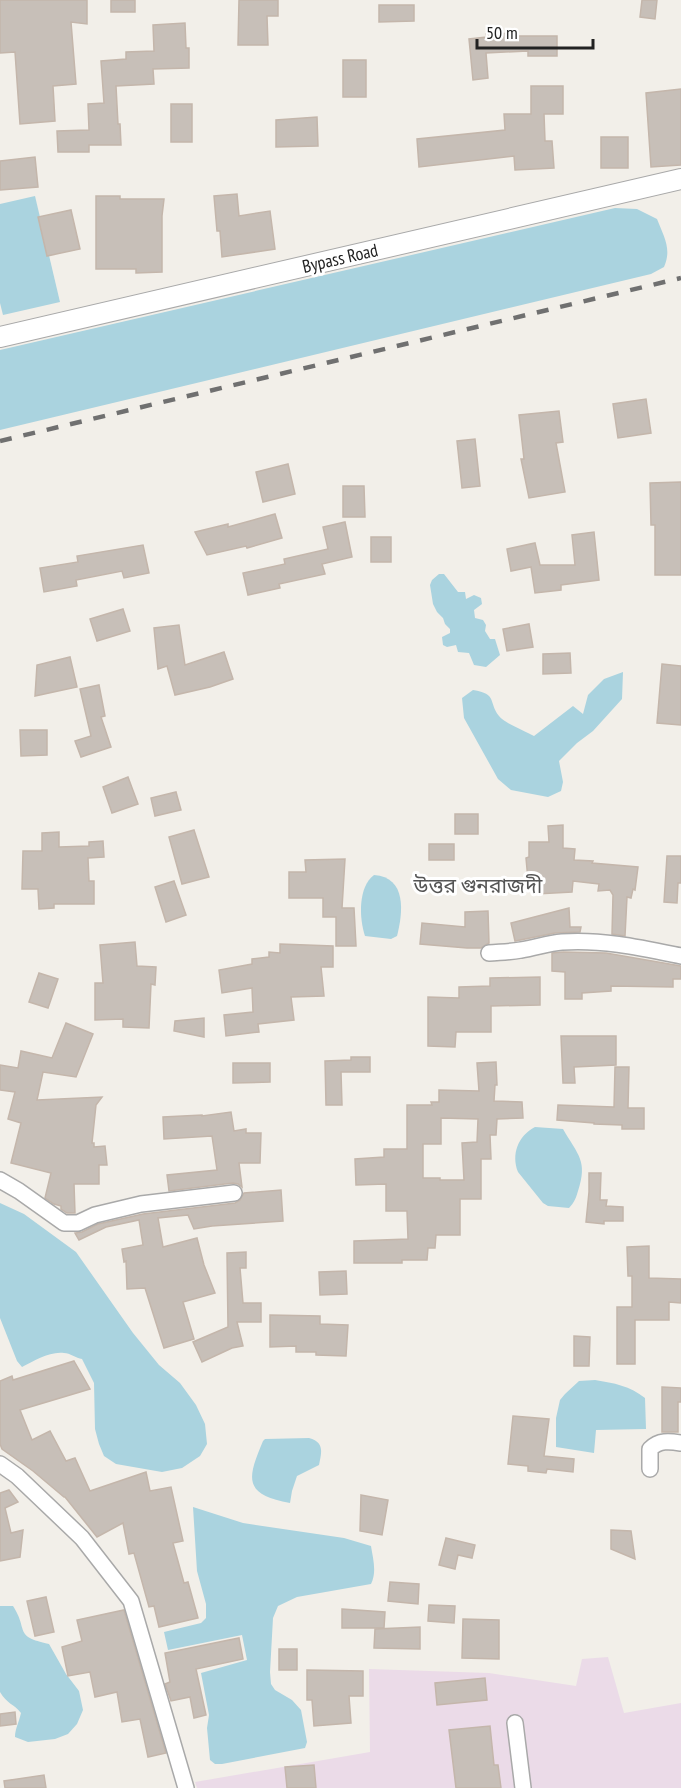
<svg xmlns="http://www.w3.org/2000/svg" width="681" height="1788" font-family="'PT Sans Narrow','Noto Sans Bengali',sans-serif">
<rect width="100%" height="100%" fill="#f2efe9"/>
<polygon fill="#ebdbe8" points="608,1657 624,1713 681,1703 681,1788 197,1788 195,1782 370,1752 369,1669 489,1673 576,1686 582,1659"/>
<g fill="#aad3df">
<polygon points="35,196 60,302 3,315 0,303 0,204"/>
<path d="M 615,208 L 637,209 L 657,219 C 664,237 672,249 664,267 L 651,274 L 0,430 L 0,350 Z"/>
<polygon points="439,574 444,574 458,592 465,592 466,599 474,595 481,598 482,604 474,610 475,618 483,620 486,625 485,631 490,639 495,639 500,655 486,667 474,665 469,653 458,652 456,645 447,647 443,645 442,637 450,633 450,629 445,624 443,618 437,612 433,604 430,585 432,580"/>
<path d="M 623,672 L 622,699 L 593,731 L 577,743 L 559,761 L 563,782 L 561,791 L 548,797 L 511,790 L 498,779 L 464,718 L 462,698 L 473,690 C 498,694 488,702 499,716 C 504,723 525,731 534,736 L 573,706 L 583,714 L 588,695 L 604,679 Z"/>
<path d="M 374,875 C 407,877 403,913 397,936 L 391,939 L 365,936 C 359,918 358,887 374,875 Z"/>
<path d="M 535,1127 L 563,1129 C 578,1155 588,1161 578,1191 C 576,1198 574,1203 569,1208 L 548,1206 L 543,1203 L 518,1172 C 511,1154 518,1136 535,1127 Z"/>
<path d="M 0,1203 L 24,1214 L 76,1252 L 133,1333 L 159,1365 L 180,1383 L 196,1405 L 205,1424 L 207,1444 L 200,1456 L 182,1468 L 162,1472 L 116,1464 L 104,1456 L 99,1444 L 95,1429 L 94,1383 L 82,1359 C 76,1358 70,1353 64,1353 C 50,1351 34,1361 22,1367 L 17,1361 L 0,1318 Z"/>
<path d="M 595,1380 C 614,1383 630,1386 645,1398 L 646,1429 L 596,1430 L 594,1453 L 556,1447 L 556,1418 L 560,1400 L 565,1394 L 579,1381 Z"/>
<path d="M 309,1438 C 324,1442 322,1451 319,1465 L 297,1476 L 292,1491 L 290,1503 C 243,1494 247,1479 263,1441 L 265,1439 Z"/>
<path d="M 193,1507 L 243,1523 L 344,1538 L 371,1546 C 373,1559 377,1572 371,1584 L 297,1597 L 278,1606 L 273,1618 L 270,1672 L 271,1684 L 275,1690 L 292,1700 L 301,1710 L 307,1742 L 305,1748 L 222,1764 L 215,1764 L 210,1760 L 207,1728 L 209,1715 L 201,1673 L 247,1660 L 242,1635 L 168,1650 L 164,1632 L 201,1623 L 206,1618 L 206,1604 L 197,1571 Z"/>
<path d="M 0,1606 L 13,1606 C 29,1631 13,1636 49,1644 L 66,1674 L 79,1691 L 83,1710 L 77,1724 L 68,1734 L 55,1739 L 28,1742 L 15,1737 C 15,1729 19,1722 21,1713 C 14,1704 7,1704 0,1692 Z"/>
</g>
<g fill="#c7bfb8" stroke="#c4b6ab" stroke-width="1.5" fill-rule="evenodd">
<polygon points="0,0 87,0 87,24 71,22 76,84 53,86 55,121 20,124 15,52 0,53"/>
<rect x="111" y="0" width="24" height="12"/>
<polygon points="239,0 278,0 278,16 267,16 268,45 238,45"/>
<polygon points="642,0 657,0 655,19 640,17"/>
<polygon points="379,5 414,5 414,21 379,22"/>
<polygon points="185,23 186,48 189,48 189,68 153,69 154,84 116,86 118,124 120,124 121,145 89,145 89,152 58,152 57,131 89,130 88,104 104,103 101,61 126,59 126,52 154,51 153,25"/>
<polygon points="518,33 518,36 557,36 557,56 528,56 528,51 486,53 488,78 473,80 469,39 487,37 486,34"/>
<rect x="343" y="60" width="23" height="37"/>
<polygon points="531,86 563,86 563,114 544,114 545,141 552,141 554,168 515,170 514,156 419,167 417,139 505,130 504,114 531,114"/>
<polygon points="681,89 681,165 651,167 646,93"/>
<rect x="171" y="104" width="21" height="38"/>
<polygon points="317,117 318,146 276,147 276,120"/>
<rect x="601" y="137" width="27" height="31"/>
<polygon points="35,157 38,187 0,190 0,161"/>
<polygon points="237,194 239,216 270,211 275,249 222,257 220,231 217,231 214,196"/>
<polygon points="96,196 120,196 120,199 164,199 162,216 162,272 136,273 136,269 96,269"/>
<polygon points="71,210 80,249 47,256 38,217"/>
<polygon points="646,399 651,433 618,438 613,404"/>
<polygon points="559,411 563,442 556,443 565,492 529,498 521,459 524,459 519,415"/>
<polygon points="475,439 480,486 462,488 457,441"/>
<polygon points="288,464 295,494 263,502 256,472"/>
<polygon points="681,482 681,575 655,575 655,525 651,525 650,483"/>
<polygon points="343,486 364,486 365,517 343,517"/>
<polygon points="275,514 282,538 247,548 246,546 207,555 195,532 228,524 228,527"/>
<polygon points="345,522 352,557 322,564 325,574 279,584 280,588 248,595 243,573 285,564 284,559 328,549 323,527"/>
<polygon points="594,532 599,580 561,585 561,590 535,593 531,567 511,571 507,549 535,543 540,565 575,565 572,535"/>
<rect x="371" y="537" width="20" height="25"/>
<polygon points="143,545 149,573 124,578 122,571 76,580 77,586 44,592 40,568 78,562 77,556"/>
<polygon points="123,609 130,631 97,641 90,619"/>
<polygon points="529,624 533,647 507,651 503,629"/>
<polygon points="179,625 185,665 224,652 233,679 210,687 175,695 167,666 158,669 154,628"/>
<polygon points="570,653 571,673 543,674 543,654"/>
<polygon points="70,657 77,687 35,696 37,665"/>
<polygon points="662,664 681,666 681,725 657,723"/>
<polygon points="99,685 105,716 101,717 111,747 81,757 75,741 91,736 80,689"/>
<polygon points="20,730 47,730 47,755 21,756"/>
<polygon points="128,777 138,804 112,813 103,787"/>
<polygon points="176,792 181,810 155,816 151,798"/>
<rect x="455" y="814" width="23" height="20"/>
<polygon points="563,825 563,848 575,849 574,860 593,861 592,863 638,867 635,890 633,889 631,898 627,897 625,936 612,934 613,895 610,890 598,891 599,884 573,881 572,892 536,894 535,880 528,880 526,858 529,857 529,842 549,842 548,826"/>
<polygon points="194,830 209,877 182,884 169,837"/>
<polygon points="59,832 59,847 89,846 89,842 103,841 104,857 88,858 89,881 94,881 94,904 54,904 54,908 39,909 38,889 22,889 23,851 42,851 42,833"/>
<rect x="429" y="844" width="25" height="16"/>
<polygon points="667,856 681,856 681,883 678,883 677,903 664,902"/>
<polygon points="345,859 342,908 354,908 356,946 336,946 336,917 323,917 323,898 289,898 289,872 306,872 305,860"/>
<polygon points="174,881 186,915 166,922 155,887"/>
<polygon points="569,908 570,927 581,927 580,932 555,933 515,941 511,923"/>
<polygon points="488,911 489,943 481,948 467,948 420,944 422,923 465,927 465,912"/>
<polygon points="135,942 137,966 156,967 155,985 151,984 149,1028 123,1027 123,1019 95,1020 95,983 103,983 100,945"/>
<polygon points="280,944 333,946 333,967 321,967 324,996 291,997 294,1020 258,1024 259,1032 226,1036 224,1015 253,1012 252,988 222,993 219,970 252,964 252,959 269,957 269,952 280,953"/>
<polygon points="563,952 606,953 681,966 681,979 673,979 673,987 611,986 611,991 582,993 582,999 565,999 565,972 552,971 552,953"/>
<polygon points="39,973 58,979 48,1008 29,1002"/>
<polygon points="540,977 540,1005 491,1006 491,1032 456,1032 455,1047 428,1046 428,997 459,998 459,987 490,986 490,978"/>
<polygon points="204,1018 204,1037 174,1031 175,1021"/>
<polygon points="66,1023 93,1034 76,1077 43,1072 37,1100 102,1097 96,1105 92,1143 94,1143 94,1147 105,1146 107,1165 99,1165 99,1184 74,1184 75,1213 67,1213 61,1209 61,1206 54,1204 45,1198 51,1173 11,1163 21,1123 8,1119 15,1092 0,1090 0,1065 18,1068 21,1051 52,1058"/>
<polygon points="561,1036 616,1036 616,1065 574,1067 575,1083 563,1083"/>
<polygon points="351,1057 370,1057 370,1072 341,1072 342,1105 326,1105 325,1061 351,1060"/>
<path d="M 496,1062 L 497,1085 L 495,1085 L 494,1101 L 522,1102 L 523,1118 L 497,1119 L 496,1135 L 490,1135 L 491,1159 L 481,1159 L 481,1199 L 460,1199 L 460,1235 L 436,1235 L 435,1248 L 428,1248 L 427,1260 L 402,1260 L 402,1263 L 354,1263 L 354,1241 L 408,1239 L 407,1211 L 386,1211 L 386,1184 L 356,1185 L 355,1159 L 384,1157 L 384,1149 L 407,1149 L 407,1105 L 432,1105 L 431,1102 L 439,1102 L 439,1090 L 479,1091 L 477,1063 ZM 441,1118 L 478,1119 L 477,1142 L 462,1143 L 464,1180 L 440,1180 L 440,1178 L 423,1178 L 423,1144 L 441,1144 Z"/>
<polygon points="233,1063 270,1063 270,1082 233,1083"/>
<polygon points="615,1067 629,1067 628,1108 644,1108 644,1129 622,1129 622,1125 594,1124 594,1123 557,1120 558,1105 614,1107"/>
<polygon points="231,1112 234,1131 246,1129 246,1133 261,1133 260,1163 239,1163 242,1187 238,1184 233,1183 169,1191 167,1175 217,1170 212,1136 164,1139 163,1117 202,1115 202,1116"/>
<polygon points="589,1173 601,1173 600,1200 607,1200 606,1206 623,1207 623,1221 604,1221 604,1224 586,1222 589,1192"/>
<polygon points="281,1190 283,1221 212,1226 194,1229 188,1215 158,1218 163,1247 197,1238 204,1265 215,1293 183,1302 194,1339 164,1348 145,1288 127,1289 126,1261 124,1262 122,1249 143,1245 139,1220 106,1227 79,1240 75,1233 82,1232 98,1224 143,1214 235,1203 240,1200 244,1193"/>
<polygon points="649,1246 649,1278 681,1279 681,1303 669,1302 669,1320 635,1320 635,1364 617,1364 617,1307 632,1307 632,1276 628,1276 627,1247"/>
<polygon points="246,1252 246,1268 240,1268 243,1303 261,1303 261,1322 237,1322 243,1346 232,1348 202,1362 193,1342 228,1327 227,1253"/>
<polygon points="346,1271 347,1294 320,1295 319,1272"/>
<polygon points="270,1315 320,1316 320,1324 348,1325 346,1356 316,1355 316,1352 296,1352 296,1346 270,1347"/>
<polygon points="574,1336 590,1337 589,1366 574,1366"/>
<polygon points="74,1361 90,1389 20,1410 32,1440 50,1431 66,1461 75,1458 90,1491 146,1472 150,1491 171,1487 183,1541 173,1543 184,1583 188,1582 198,1618 159,1627 154,1606 149,1607 134,1553 129,1554 123,1523 97,1537 65,1497 64,1497 33,1471 2,1449 0,1444 0,1381 12,1376 13,1380"/>
<polygon points="662,1387 681,1388 681,1402 678,1402 678,1432 662,1432"/>
<polygon points="513,1416 549,1419 544,1456 574,1459 573,1472 547,1469 546,1473 528,1471 528,1466 508,1464"/>
<polygon points="9,1490 18,1502 5,1508 11,1533 23,1530 20,1557 0,1561 0,1493"/>
<polygon points="361,1495 388,1500 382,1535 360,1531"/>
<polygon points="611,1530 631,1531 635,1559 611,1549"/>
<polygon points="446,1538 475,1545 472,1558 458,1555 455,1569 439,1565"/>
<polygon points="390,1582 419,1584 418,1604 388,1601"/>
<polygon points="46,1597 54,1632 35,1636 27,1601"/>
<polygon points="429,1605 455,1606 454,1623 428,1621"/>
<polygon points="342,1609 385,1612 384,1628 342,1628"/>
<polygon points="124,1610 166,1753 148,1757 140,1719 122,1722 117,1692 95,1697 90,1672 68,1676 62,1647 82,1641 77,1620"/>
<polygon points="463,1619 499,1620 499,1659 462,1658"/>
<polygon points="420,1627 420,1649 374,1648 375,1629"/>
<polygon points="239,1638 243,1659 196,1669 206,1715 194,1718 190,1697 171,1701 165,1684 170,1682 165,1653"/>
<rect x="279" y="1649" width="18" height="21"/>
<polygon points="307,1670 363,1671 363,1696 349,1696 351,1723 314,1726 312,1700 307,1700"/>
<polygon points="485,1678 487,1700 437,1705 435,1683"/>
<polygon points="15,1712 16,1724 0,1726 0,1714"/>
<polygon points="490,1726 494,1765 498,1765 501,1788 456,1788 449,1730"/>
<polygon points="314,1765 316,1788 287,1788 285,1767"/>
<polygon points="44,1775 46,1788 5,1788 4,1781"/>
</g>
<g fill="none" stroke-linecap="round" stroke-linejoin="round">
<defs>
<g id="minor">
<path d="M 489,953 C 500,952 510,952 521,950 C 535,948 548,943 562,942 C 602,939 642,948 681,956"/>
<polyline points="0,1180 19,1191 64,1223 78,1223 95,1215 141,1204 234,1193"/>
<polyline points="0,1464 17,1476 82,1538 131,1601 186,1788"/>
<path d="M 650,1469 L 650,1449 C 659,1440 669,1441 681,1443"/>
<polyline points="515,1723 523,1788"/>
</g>
<polyline id="tertiary" points="0,337 681,179"/>
</defs>
<use href="#minor" stroke="#a9a9a9" stroke-width="18"/>
<use href="#tertiary" stroke="#a9a9a9" stroke-width="22"/>
<use href="#minor" stroke="#fff" stroke-width="15"/>
<use href="#tertiary" stroke="#fff" stroke-width="20"/>
<polyline stroke="#707070" stroke-width="4.5" stroke-dasharray="12 12" stroke-linecap="butt" points="0,441 681,278"/>
</g>
<g text-anchor="middle" dominant-baseline="central" stroke-width="6" stroke-linejoin="round" paint-order="stroke">
<g font-size="18" fill="#222" stroke="#fff">
<text transform="translate(340 258) rotate(-13)">Bypass Road</text>
</g>
<g font-size="21" fill="#555" stroke="#fff">
<text x="478" y="885">উত্তর গুনরাজদী</text>
</g>
</g>
<path d="M477 39v9h116v-9" fill="none" stroke="#222222" stroke-width="3"/>
<text x="486" y="39" font-size="18" fill="#222222" stroke="#ffffff" stroke-width="4.5" paint-order="stroke">50 m</text>
</svg>
